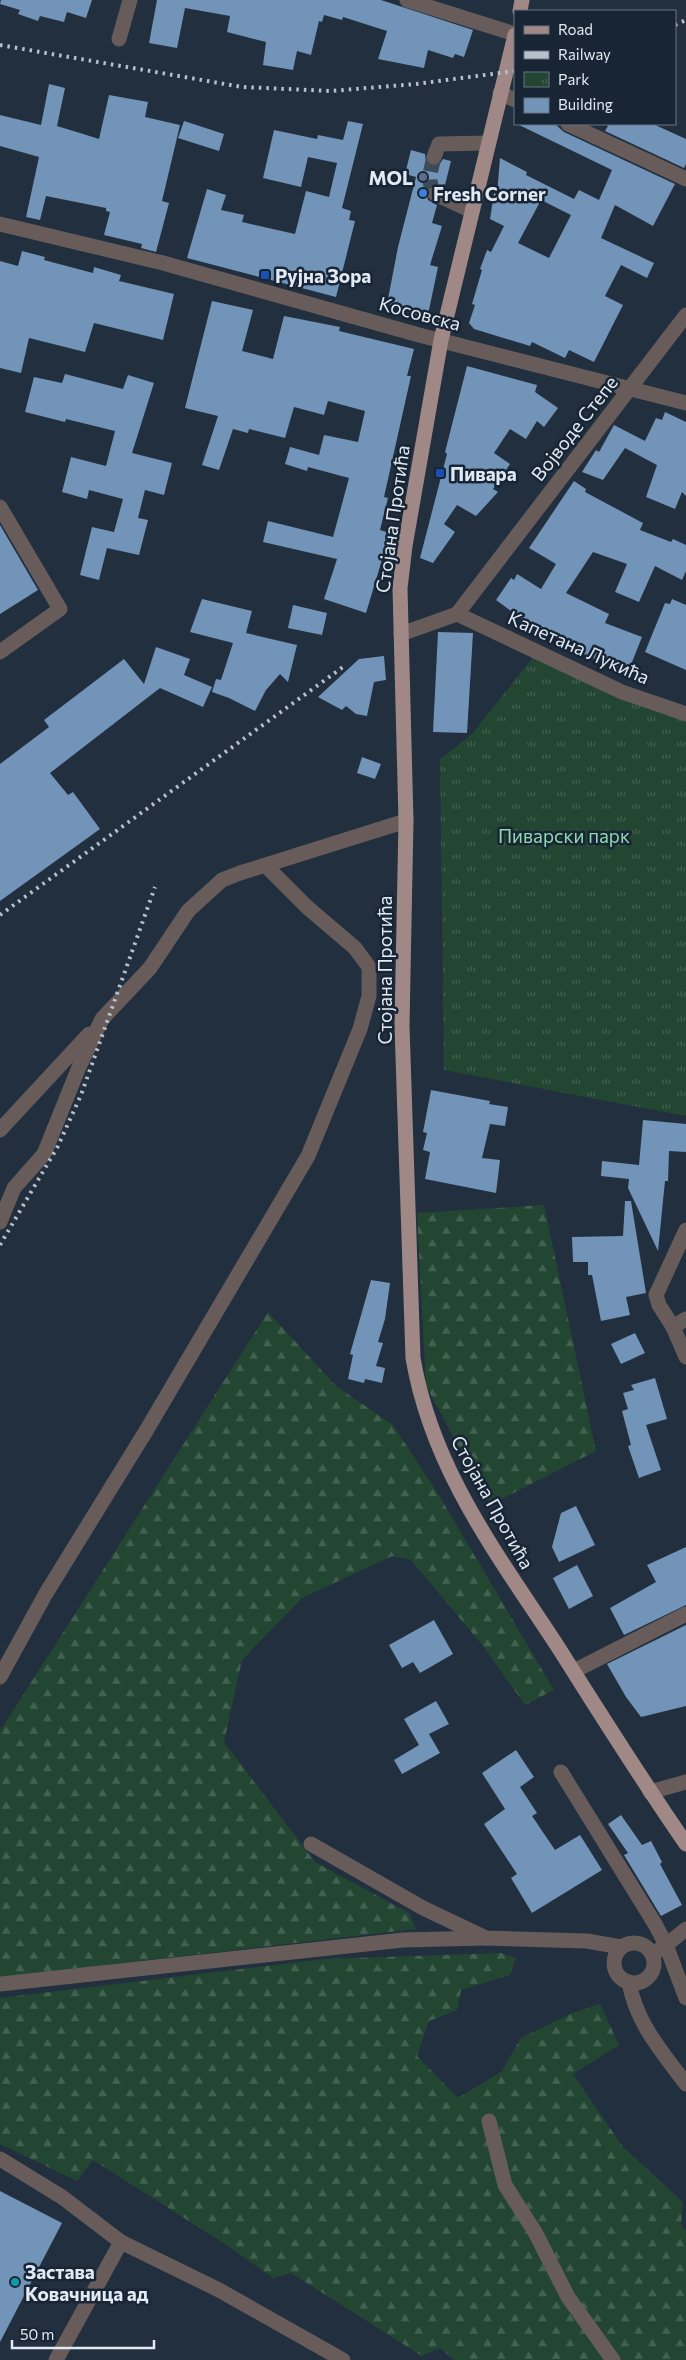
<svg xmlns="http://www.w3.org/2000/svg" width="686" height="2360" font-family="Commissioner,sans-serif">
<defs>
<pattern id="forest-firs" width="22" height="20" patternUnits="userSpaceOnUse" patternTransform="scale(1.25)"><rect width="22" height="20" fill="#234632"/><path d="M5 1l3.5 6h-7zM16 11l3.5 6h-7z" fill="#436150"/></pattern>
<pattern id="park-tufts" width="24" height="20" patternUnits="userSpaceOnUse" patternTransform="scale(1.25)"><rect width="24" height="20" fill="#234632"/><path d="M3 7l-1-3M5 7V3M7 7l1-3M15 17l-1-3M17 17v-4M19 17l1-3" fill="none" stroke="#436150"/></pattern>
</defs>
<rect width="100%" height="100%" fill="#212f3e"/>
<g fill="url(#forest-firs)">
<polygon points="544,1205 596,1451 490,1505 426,1386 417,1213"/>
<polygon points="268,1312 336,1386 393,1425 440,1497 554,1690 525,1705 483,1646 411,1560 392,1556 302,1598 242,1660 224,1742 315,1862 409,1913 416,1929 0,1977 0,1731"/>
<polygon points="501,1953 516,1958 510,1975 461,1990 457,2010 429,2021 417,2056 458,2098 501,2072 521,2038 572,2013 600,2004 619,2045 573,2074 623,2147 683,2202 681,2225 686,2231 686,2360 454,2360 440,2348 422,2356 291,2273 273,2278 228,2246 93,2160 77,2181 0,2144 0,1998 325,1959"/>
</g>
<polygon fill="url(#park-tufts)" points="534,656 686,718 686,1116 444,1070 440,759 472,734"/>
<g fill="#7294b8" fill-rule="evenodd">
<polygon points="1,0 92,0 86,18 67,12 64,22 40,16 38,21 18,14 20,10 0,4"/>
<polygon points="157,0 381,0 473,30 464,57 455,54 453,58 428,50 424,68 378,59 387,31 343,17 342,20 324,15 322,22 319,21 311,55 297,51 293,70 263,65 266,42 227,32 230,16 185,8 177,48 149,43"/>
<polygon points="49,84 65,88 57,126 80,133 99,139 109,95 148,102 145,117 180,125 162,201 169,203 156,252 141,248 142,244 104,235 110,212 106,211 106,208 46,196 40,220 26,217 39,157 0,146 0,115 41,125"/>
<polygon points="184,121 224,134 219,151 178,138"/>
<polygon points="348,121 363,124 342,208 351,211 349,220 355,221 336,297 187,258 207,189 226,195 221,210 244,215 242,222 295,234 306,191 329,197 337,163 308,157 301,187 263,178 274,130 317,139 318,135 343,140"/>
<path d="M 517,124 L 555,124 L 564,132 L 675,184 L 653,226 L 615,205 L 601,238 L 654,263 L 647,278 L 621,265 L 605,296 L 623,305 L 594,362 L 569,350 L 565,358 L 532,342 L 530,346 L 474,329 L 469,323 L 475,305 L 472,304 L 482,270 L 480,269 L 487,250 L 491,252 L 504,226 L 490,219 L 494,193 L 497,195 L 500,158 L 527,172 L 526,175 L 574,199 L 579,190 L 599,200 L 612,170 ZM 541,200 L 571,215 L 549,258 L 518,243 Z"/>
<polygon points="609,124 653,124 686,139 686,164 684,168 605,131"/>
<polygon points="411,150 425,154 426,162 431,166 439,165 443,159 451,161 445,185 443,184 442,187 434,185 426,191 428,200 437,205 432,223 442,226 430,265 438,267 429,310 421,316 409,313 406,307 387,304 398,247 416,177 405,174"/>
<polygon points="22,251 45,257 44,260 93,273 94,267 121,275 119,281 174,294 163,340 94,323 85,352 29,338 21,373 0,368 0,261 18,266"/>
<polygon points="212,301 253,310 242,351 273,359 284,316 340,327 339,331 414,349 407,376 411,376 384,497 388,498 380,530 390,533 366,613 324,599 337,559 263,542 268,521 333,537 349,478 308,467 307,471 285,464 290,447 319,455 324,435 358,442 365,411 328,401 324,415 294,407 285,438 249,429 248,433 233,429 219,470 202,465 218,416 185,408"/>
<polygon points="467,366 537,385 535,392 558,408 544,427 537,421 526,439 510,429 494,453 510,464 493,489 498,492 476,516 457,505 444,524 455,532 433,563 420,558 447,454 445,452"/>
<polygon points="65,374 123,389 128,375 154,383 132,453 172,463 164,495 145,490 138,518 148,520 139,555 107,548 99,580 80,575 92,527 114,532 123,499 89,490 87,499 62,492 71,457 106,466 115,431 66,419 65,422 25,412 34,377 62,383"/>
<polygon points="665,412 686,422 686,496 682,492 675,509 646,497 657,465 625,448 603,480 582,472 596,450 599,452 614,425 645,441 656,418 662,420"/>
<polygon points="574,481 586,489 585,492 643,523 640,530 671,542 673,539 686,545 686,571 682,580 655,566 639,602 615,592 627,564 593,552 566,593 609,614 605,623 642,637 628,672 585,655 522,619 496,600 511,578 514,580 517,574 541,589 556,564 529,548"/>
<polygon points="0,525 38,590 0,614"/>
<polygon points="202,599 252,611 246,633 297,645 288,682 280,674 266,690 255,711 229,698 212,692 216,679 221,680 233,643 190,632"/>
<polygon points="672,599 686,605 686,670 645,652 665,603 670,604"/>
<polygon points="293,605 327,613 322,635 288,628"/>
<polygon points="438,632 473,633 467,733 433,732"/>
<polygon points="156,647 190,659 184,675 212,687 203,707 160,688 50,773 68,795 73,792 100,829 0,901 0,764 49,727 44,720 124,659 144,684"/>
<polygon points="384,656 386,680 374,682 367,716 356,714 346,706 342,710 318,697 359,659"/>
<polygon points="362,757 381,764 375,779 357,773"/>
<polygon points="431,1090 490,1101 489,1104 508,1107 505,1126 490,1124 482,1158 500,1160 496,1193 425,1179 430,1152 423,1150 427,1133 423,1132"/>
<polygon points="643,1120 686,1124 686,1152 669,1151 668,1181 665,1181 658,1251 628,1188 629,1179 601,1176 602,1161 639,1165"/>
<polygon points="625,1201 631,1201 646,1293 626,1297 630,1315 601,1321 592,1275 588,1275 588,1262 573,1262 572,1237 623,1236"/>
<polygon points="371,1280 390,1283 385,1319 378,1342 383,1343 376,1366 385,1368 382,1383 365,1379 364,1383 348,1379 353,1355 350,1354"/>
<polygon points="635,1333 645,1353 621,1364 611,1344"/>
<polygon points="655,1378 667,1419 646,1425 661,1470 639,1478 628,1446 631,1445 622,1411 628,1409 623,1393 634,1390 631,1385"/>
<polygon points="576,1506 595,1545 559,1562 552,1547 561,1513"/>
<polygon points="686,1547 686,1605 624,1635 610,1608 656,1582 647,1565"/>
<polygon points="577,1565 593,1596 569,1609 553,1578"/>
<polygon points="434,1620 453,1654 420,1673 413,1662 402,1668 389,1645"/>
<polygon points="686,1625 686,1706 641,1717 626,1697 607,1664"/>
<polygon points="436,1701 449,1724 429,1734 440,1753 402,1774 394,1760 419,1745 404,1719"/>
<polygon points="516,1750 534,1777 520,1787 537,1813 532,1816 555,1850 580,1835 602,1870 532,1913 511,1878 517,1874 484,1824 505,1809 482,1773"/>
<polygon points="621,1815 642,1845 651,1841 662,1862 660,1864 682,1905 661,1916 624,1855 628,1853 608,1824"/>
<polygon points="0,2191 62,2223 0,2342"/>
</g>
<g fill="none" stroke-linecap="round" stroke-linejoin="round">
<path stroke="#3e4b59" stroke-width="15" stroke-dasharray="15 8" stroke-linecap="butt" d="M 434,157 C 431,171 426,181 435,194"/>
<g stroke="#675c5a" stroke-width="15">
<polyline points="407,0 515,34"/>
<polyline points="119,39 130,0"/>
<polyline points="500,93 515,100"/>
<polyline points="568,124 686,179"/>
<polyline points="434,157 439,144 487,143"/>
<polyline points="435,194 472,211"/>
<polyline points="0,224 163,263 419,335 686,403"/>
<polyline points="0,507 60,609 0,652"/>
<polyline points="457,614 622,692 686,714"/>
<polyline points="401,634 457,614 686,315"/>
<polyline points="0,1130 89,1034"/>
<polyline points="0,1222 14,1188 44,1154 79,1067 102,1019 150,968 188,911 222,880 240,873 406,821"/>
<polyline points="686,1230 656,1295 659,1305 673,1327 686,1357"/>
<polyline points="673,1327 686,1319"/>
<polyline points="574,1671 686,1614"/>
<polyline points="0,1677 45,1595 146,1431 308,1156 360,1029 369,996 369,967 355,948 307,907 266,866"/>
<polyline points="561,1772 655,1924 666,1945 653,1954"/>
<polyline points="650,1792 686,1782"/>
<polyline points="311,1844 423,1908 486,1938 587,1941 621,1947"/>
<polyline points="686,1929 666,1945 686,1998"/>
<circle cx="634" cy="1963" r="20"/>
<path d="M 629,1982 C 636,2023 662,2052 686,2084"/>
<polyline points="0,1984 403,1940 486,1938"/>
<polyline points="489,2121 505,2185 535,2232 568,2297 613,2360"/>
<polyline points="0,2159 62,2197 121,2242 219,2290 343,2360"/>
<polyline points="56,2360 121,2242"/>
</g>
<g stroke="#9f8885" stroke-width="15">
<polyline points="520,11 522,0"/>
<path d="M 515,35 L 441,340 L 405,546 L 400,588 L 406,821 L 402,1026 L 413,1358 C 432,1470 498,1555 558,1647 C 600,1713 641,1779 686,1844"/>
</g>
<g stroke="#b7c1cc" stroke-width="4" stroke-dasharray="2.5 5" stroke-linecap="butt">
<polyline points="675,25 686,20"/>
<polyline points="0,45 242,87 331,91 416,84 515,71"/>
<polyline points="0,915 343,667"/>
<polyline points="0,1245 58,1146 81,1095 155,887"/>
</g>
</g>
<circle fill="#5c6f8a" stroke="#182534" stroke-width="2" cx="423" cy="177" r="5"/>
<circle fill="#3f7fe0" stroke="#182534" stroke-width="2" cx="423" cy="193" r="5"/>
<g fill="#1a4fb4" stroke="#182534" stroke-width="2">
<rect x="260" y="270" width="10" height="10" rx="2.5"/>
<rect x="435" y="468" width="10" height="10" rx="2.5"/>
</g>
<circle fill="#0f9aa8" stroke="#182534" stroke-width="2" cx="15" cy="2282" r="5"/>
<g text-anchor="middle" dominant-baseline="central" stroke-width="5" stroke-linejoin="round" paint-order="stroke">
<g font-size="19" font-weight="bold" fill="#e1eaf4" stroke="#182534" text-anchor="start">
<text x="413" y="177" text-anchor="end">MOL</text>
<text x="433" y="193">Fresh Corner</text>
<text x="275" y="275">Рујна Зора</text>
<text x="450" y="473">Пивара</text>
<text x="25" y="2271">Застава<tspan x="25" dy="22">Ковачница ад</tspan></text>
</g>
<g font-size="19" fill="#e1eaf4" stroke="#182534">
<text transform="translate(420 313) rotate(15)">Косовска</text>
<text transform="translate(574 428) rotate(-52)">Војводе Степе</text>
<text transform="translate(392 519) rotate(-82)">Стојана Протића</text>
<text transform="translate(579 647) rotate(24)">Капетана Лукића</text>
<text transform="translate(384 970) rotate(-90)">Стојана Протића</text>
<text transform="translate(493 1502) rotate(61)">Стојана Протића</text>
</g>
<g font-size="19" fill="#8fd8ac" stroke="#182534">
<text x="564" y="835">Пиварски парк</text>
</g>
</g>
<rect x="514" y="10" width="162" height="115" fill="#182534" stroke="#687481"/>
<rect x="524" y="26" width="25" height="8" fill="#9f8885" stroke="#687481"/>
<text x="558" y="35" font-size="15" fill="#e1eaf4">Road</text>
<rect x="524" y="51" width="25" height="8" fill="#b7c1cc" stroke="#687481"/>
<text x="558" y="60" font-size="15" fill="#e1eaf4">Railway</text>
<rect x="524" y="72" width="25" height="15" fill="url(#park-tufts)" stroke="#687481"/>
<text x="558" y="85" font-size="15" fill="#e1eaf4">Park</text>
<rect x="524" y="98" width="25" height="15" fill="#7294b8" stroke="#687481"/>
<text x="558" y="110" font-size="15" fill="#e1eaf4">Building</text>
<path d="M12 2340v8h142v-8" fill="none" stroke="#e1eaf4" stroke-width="2.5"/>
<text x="20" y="2340" font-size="15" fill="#e1eaf4" stroke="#182534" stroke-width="4" paint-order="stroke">50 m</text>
</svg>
